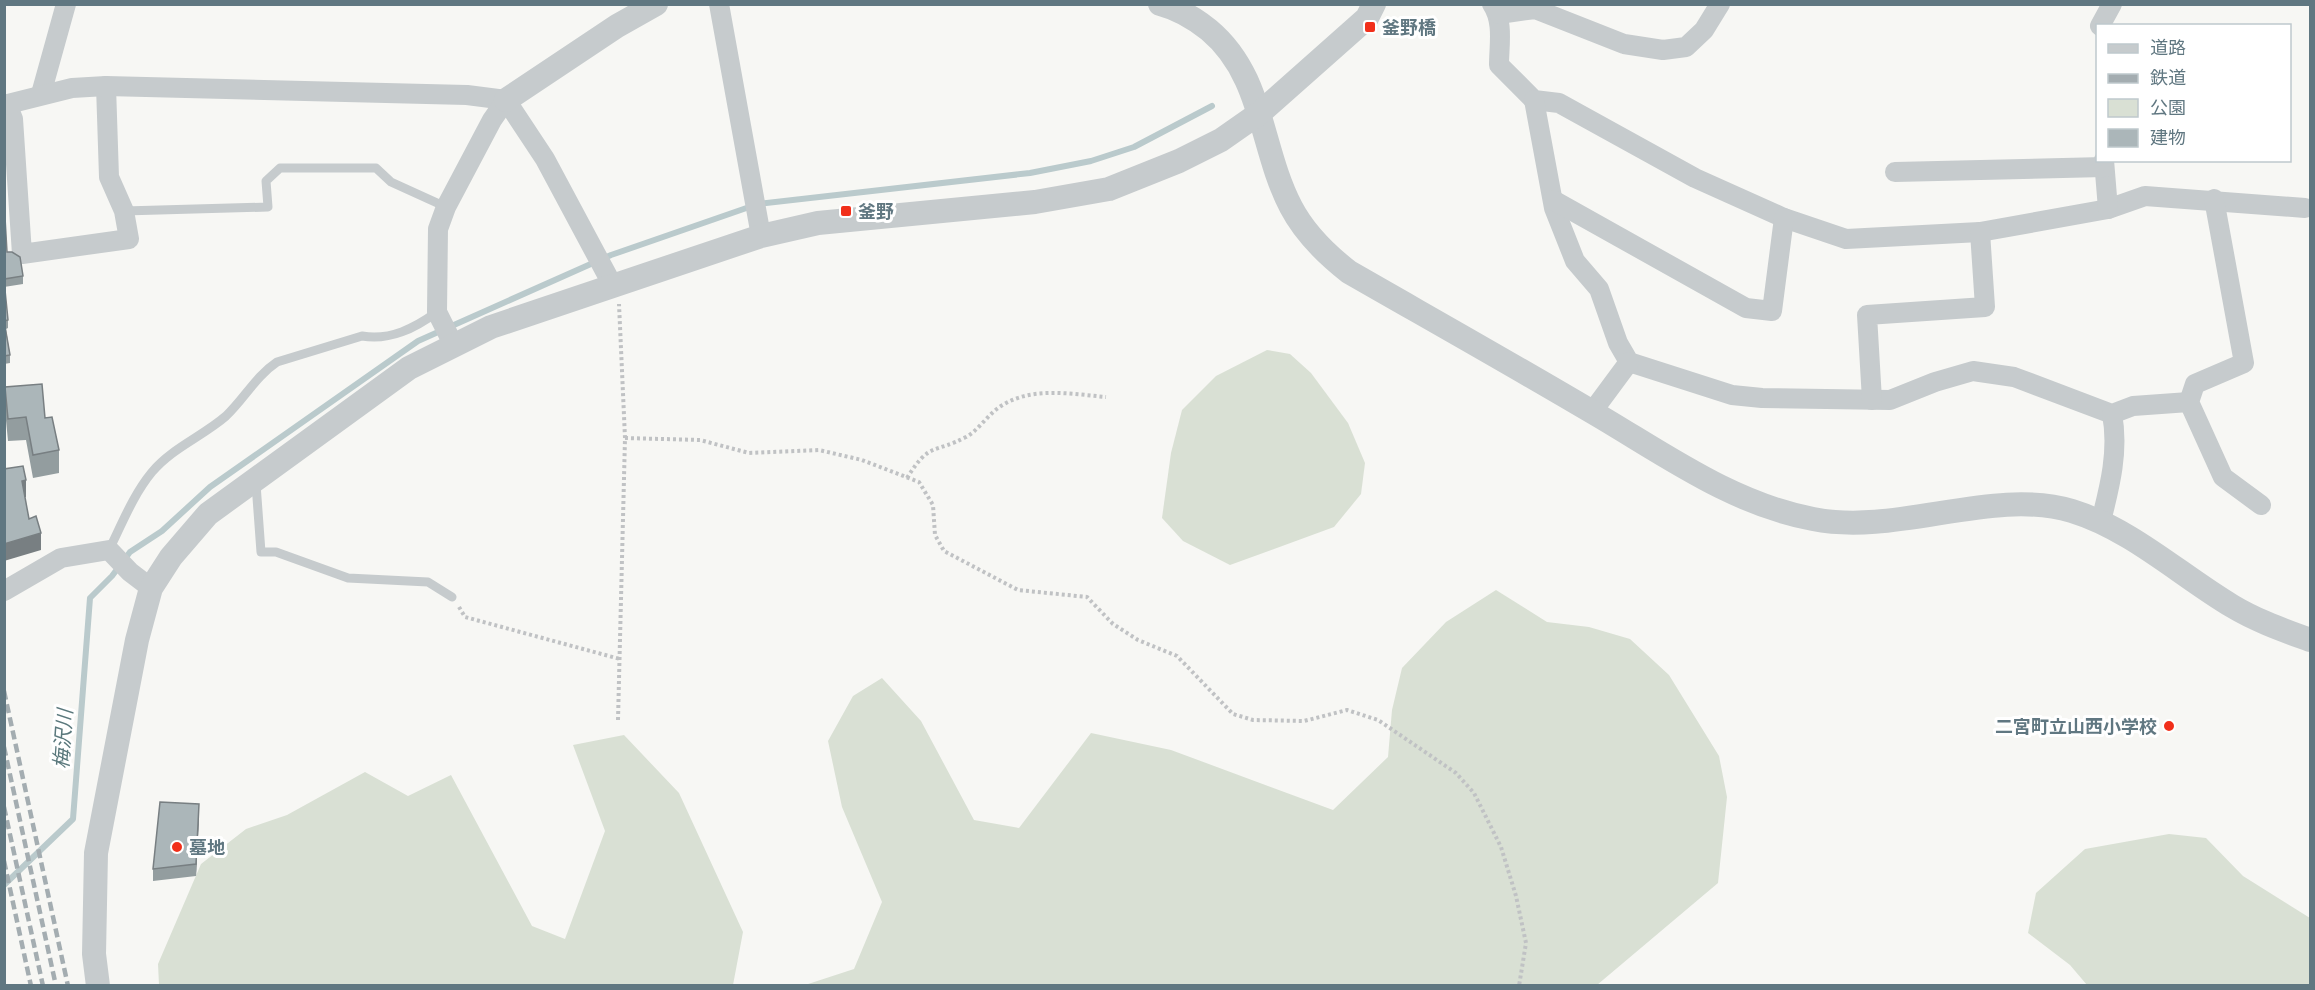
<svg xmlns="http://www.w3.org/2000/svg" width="2315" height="990" font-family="Inter,'Noto Sans JP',sans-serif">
<rect width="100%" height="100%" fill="#f7f7f4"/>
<g fill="#d9e0d4">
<polygon points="1267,350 1290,354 1311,373 1348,423 1365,463 1361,494 1334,527 1230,565 1183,541 1162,518 1171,453 1182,410 1216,376"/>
<polygon points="1496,590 1547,622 1589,627 1630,639 1669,675 1719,756 1727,797 1718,883 1597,985 805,985 854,969 882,902 842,807 828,741 853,696 882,678 921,721 974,820 1019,828 1091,733 1171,750 1333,810 1388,757 1392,710 1402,668 1446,622"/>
<polygon points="624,735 679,793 743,932 733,985 159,985 158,964 201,864 246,829 287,815 365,772 408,796 451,775 532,926 565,939 605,831 573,745"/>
<polygon points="2169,834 2206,838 2243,876 2310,918 2310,985 2087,985 2070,965 2028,933 2036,893 2085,849"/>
</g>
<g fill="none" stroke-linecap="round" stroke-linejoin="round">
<polyline stroke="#bacacc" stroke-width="6" points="4,885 73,819 90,598 112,576 130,552 162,531 210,487 418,341 611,255 758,204 1030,173 1091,161 1134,147 1212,106"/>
<g stroke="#c0c2c4" stroke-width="4" stroke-dasharray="3 3" stroke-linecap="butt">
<polyline points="625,438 700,440 749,453 819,450 862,460 919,482 933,505 935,535 944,551 1018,590 1087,597 1113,624 1138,640 1177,656 1233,714 1253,720 1304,721 1347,710 1378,720 1456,773 1474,793 1501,847 1516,896 1526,943 1519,986"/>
<path d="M 907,478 C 930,441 934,454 966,437 C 979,430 988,414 1001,406 C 1032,386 1071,394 1106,397"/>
<polyline points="459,607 465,617 620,659"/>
<polyline points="618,720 625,438 619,304"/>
</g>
<g stroke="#c6cbcd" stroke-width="9">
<polyline points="124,211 268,207 266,181 280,168 376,168 391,182 446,207"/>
<polyline points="256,484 261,552 276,552 348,578 428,582 452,597"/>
<path d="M 109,550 C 122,524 133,495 152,472 C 172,448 203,436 226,416 C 244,399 256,376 277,362 L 362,336 C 390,341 415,328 437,312"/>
</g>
<g stroke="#c6cbcd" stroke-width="20">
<polyline points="719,4 761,236"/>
<path d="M 1492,4 C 1504,22 1499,45 1499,65 L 1534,100 L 1559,103 L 1695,178 L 1784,218 L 1846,239 L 1980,232 L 2108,209 L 2145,196 L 2305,208"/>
<polyline points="1499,14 1535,9 1624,44 1663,50 1686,47 1704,30 1720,4"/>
<polyline points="2100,26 2112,4"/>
<polyline points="41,94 66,4"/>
<polyline points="1534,100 1554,208 1575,261 1599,289 1618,343 1629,362 1732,395 1762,398 1890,400 1935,382 1973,371 2014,377 2112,414 2133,406 2189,402"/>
<polyline points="7,104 13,119 22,254 129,239 124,211 109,177 106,86"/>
<polyline points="4,105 72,88 106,86 467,95 506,100 545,159 613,286"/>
<polyline points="2104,160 2108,209"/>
<polyline points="1895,172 2104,167"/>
<polyline points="2214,199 2244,363 2195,384 2189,402 2223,477 2261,505"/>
<polyline points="1553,200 1746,308 1772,311 1784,218"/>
<polyline points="453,344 437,312 438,229 446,207 492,120 506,100"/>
<polyline points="1872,400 1867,315 1985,307 1980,232"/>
<polyline points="1592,412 1629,362"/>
<path d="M 2101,521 C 2110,486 2119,450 2112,414"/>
<polyline points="4,591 61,558 109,550 130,572 151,588"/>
</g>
<g stroke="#c6cbcd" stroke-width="24">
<path d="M 1160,4 C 1179,9 1194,18 1209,30 C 1264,76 1260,148 1291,207 C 1305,234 1326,254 1349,272 C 1431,319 1513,365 1594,413 C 1664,454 1732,504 1813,519 C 1898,536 1992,487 2072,511 C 2131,529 2180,575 2232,606 C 2257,621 2283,630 2310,640"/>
<polyline points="506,100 617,26 656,4"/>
<polyline points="98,986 94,954 96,853 137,640 151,588 171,557 208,514 409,368 491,327 761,236 818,223 1035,202 1109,189 1179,161 1221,140 1261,112 1367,18 1374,4"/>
</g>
<g stroke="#a4adb1" stroke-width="4.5" stroke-dasharray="9 4.5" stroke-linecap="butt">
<polyline points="4,691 68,986"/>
<polyline points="4,747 56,986"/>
<polyline points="4,807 43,986"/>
<polyline points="4,861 31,986"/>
</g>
</g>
<g fill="#939d9f">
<polygon points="4,200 7,252 23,276 23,284 4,287"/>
<polygon points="5,290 8,320 8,328 6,329 10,355 10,363 4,364"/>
<polygon points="4,383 5,387 45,418 59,450 59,473 33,478 26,440 8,441 5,410"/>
<polygon points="199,816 196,876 153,881 153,869"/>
</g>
<g fill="#787f82">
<polygon points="26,480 26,497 22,498 22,481"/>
<polygon points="41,533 41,550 4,561 4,544"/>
<polygon points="199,804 199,816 196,876 196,864"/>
</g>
<g fill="#abb6b9" stroke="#787f82" stroke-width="1.5">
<polygon points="4,200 7,252 12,252 20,257 23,276 4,279"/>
<polygon points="5,290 8,320 4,321 4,290"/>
<polygon points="4,321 10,355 4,356"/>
<polygon points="42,384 45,418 52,417 59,450 33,455 26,417 8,419 5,387"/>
<polygon points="23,466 26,480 22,481 29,519 36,516 41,533 4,544 4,469"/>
<polygon points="160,802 199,804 196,864 153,869"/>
</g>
<g fill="#f12f1a" stroke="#fff" stroke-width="2">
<rect x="1364" y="21" width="12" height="12" rx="3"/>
<rect x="840" y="205" width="12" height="12" rx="3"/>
<circle cx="2169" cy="726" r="6"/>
<circle cx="177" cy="847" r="6"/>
</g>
<g text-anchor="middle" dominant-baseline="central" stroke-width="6" stroke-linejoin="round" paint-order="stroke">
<g font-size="18" font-weight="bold" fill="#607781" stroke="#fff" text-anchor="start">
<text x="1382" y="27">釜野橋</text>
<text x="858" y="211">釜野</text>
<text x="2157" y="726" text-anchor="end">二宮町立山西小学校</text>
<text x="189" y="847">墓地</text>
</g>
<g font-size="20" font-style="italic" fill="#5a787c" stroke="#fff">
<text transform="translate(63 739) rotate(-86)">梅沢川</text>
</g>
</g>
<rect width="2315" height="990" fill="none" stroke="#607781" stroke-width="12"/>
<rect x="2096" y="24" width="195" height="138" fill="#ffffff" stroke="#bfc9cd" stroke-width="1.5"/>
<rect x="2108" y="44" width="30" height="9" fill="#c6cbcd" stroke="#bfc9cd" stroke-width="1.5"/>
<text x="2150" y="54" font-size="18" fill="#607781">道路</text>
<rect x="2108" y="74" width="30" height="9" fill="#a4adb1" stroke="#bfc9cd" stroke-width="1.5"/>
<text x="2150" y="84" font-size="18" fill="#607781">鉄道</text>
<rect x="2108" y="99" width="30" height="18" fill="#d9e0d4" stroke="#bfc9cd" stroke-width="1.5"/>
<text x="2150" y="114" font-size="18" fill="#607781">公園</text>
<rect x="2108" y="129" width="30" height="18" fill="#abb6b9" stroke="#bfc9cd" stroke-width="1.5"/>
<text x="2150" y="144" font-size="18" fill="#607781">建物</text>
</svg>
